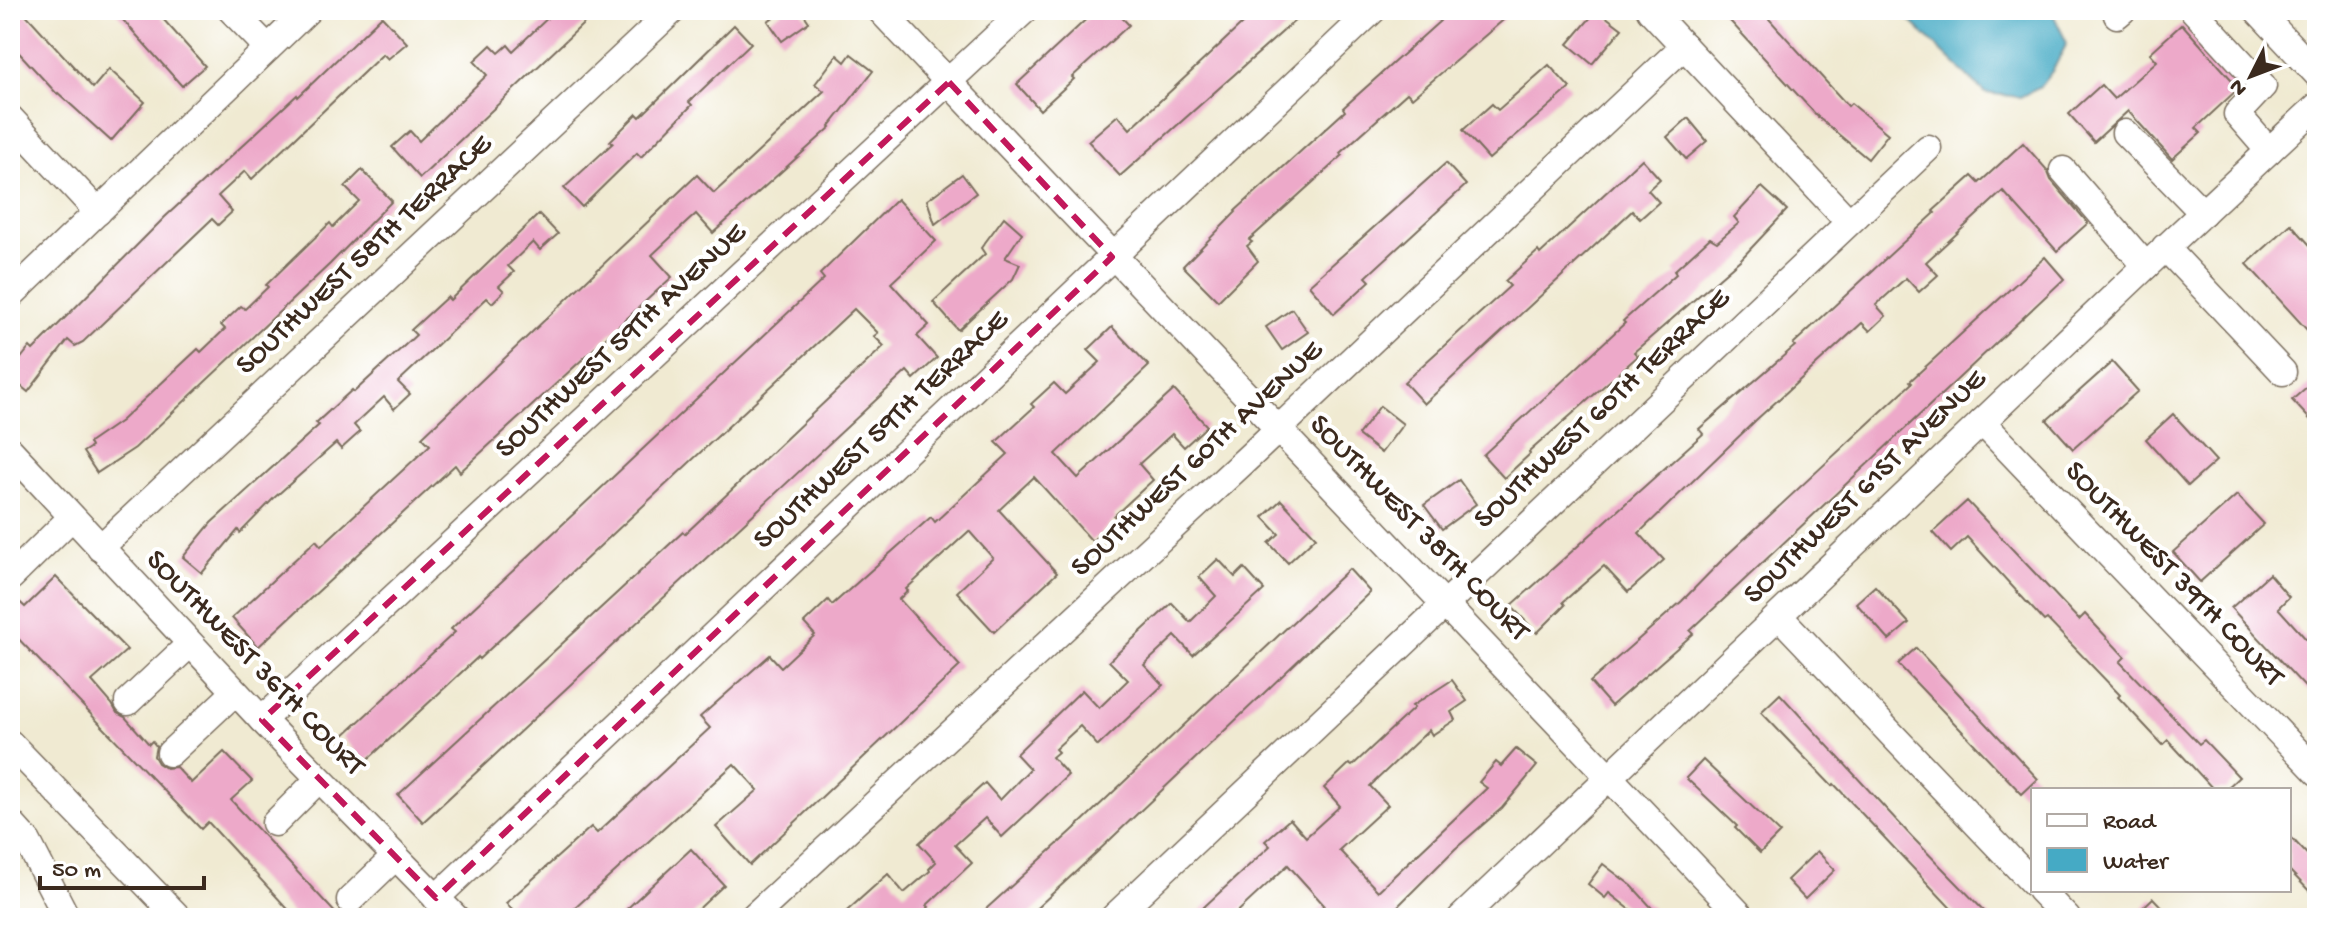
<svg xmlns="http://www.w3.org/2000/svg" width="2327" height="928" font-family="'Gochi Hand',sans-serif">
<rect width="100%" height="100%" fill="#fff"/>
<filter id="ink" filterUnits="userSpaceOnUse"><feTurbulence type="fractalNoise" baseFrequency=".0125" numOctaves="2"/><feDisplacementMap in="SourceGraphic" scale="16" xChannelSelector="R" yChannelSelector="G"/><feConvolveMatrix kernelMatrix="1 2 1 2 8 2 1 2 1" color-interpolation-filters="sRGB"/></filter>
<filter id="wash" filterUnits="userSpaceOnUse"><feTurbulence type="fractalNoise" baseFrequency=".006" numOctaves="4" result="noise"/><feDisplacementMap in="SourceGraphic" scale="32" xChannelSelector="R" yChannelSelector="G"/><feGaussianBlur stdDeviation="1.8" result="paint"/><feColorMatrix in="noise" values="0 0 0 0 0 0 0 0 0 0 0 0 0 0 0 0 0 1.4 0 .05"/><feComposite in="paint" operator="in"/></filter>
<g filter="url(#wash)">
<rect width="100%" height="100%" fill="#f0ead2"/>
<polygon fill="#45aac5" stroke="#406a72" stroke-width="2" points="1899,10 2051,10 2067,43 2053,70 2039,88 2020,97 1985,93"/>
<g id="blocks">
<g fill="#eda9c9">
<polygon points="10,10 22,10 93,88 109,69 145,102 111,141 58,93 57,94 10,43"/>
<polygon points="114,10 155,10 205,66 182,86"/>
<polygon points="556,10 598,10 420,178 392,147 410,131 419,141 487,75 474,61 491,45 499,53 508,45 513,51"/>
<polygon points="784,10 801,10 809,22 782,41 768,21"/>
<polygon points="1096,10 1115,10 1129,25 1072,77 1074,79 1040,110 1017,84"/>
<polygon points="1257,10 1307,10 1120,176 1088,141 1118,115 1130,129"/>
<polygon points="1448,10 1515,10 1412,98 1407,93 1340,153 1343,155 1249,240 1252,242 1247,246 1258,261 1218,301 1183,266 1236,212 1235,211 1345,111 1343,108 1440,21 1438,19"/>
<polygon points="1597,10 1622,29 1592,64 1568,44"/>
<polygon points="1720,10 1761,10 1848,106 1851,103 1888,134 1868,159 1819,118"/>
<polygon points="382,16 407,43 388,59 383,54 252,179 245,171 218,196 232,212 218,225 212,219 83,342 75,346 68,340 28,392 10,377 10,372 30,347 33,350 165,217 297,95 298,97"/>
<polygon points="2182,24 2239,88 2196,128 2201,133 2172,159 2128,111 2094,142 2069,114 2101,85 2114,99 2157,61 2150,53"/>
<polygon points="734,25 751,43 689,102 692,105 641,157 637,153 582,207 564,188 613,143 610,141 637,114 640,117"/>
<polygon points="851,54 873,71 830,126 831,127 713,233 696,214 685,224 652,255 672,277 460,472 455,465 258,647 232,618 316,540 321,546 430,445 422,437 697,175 714,193 824,91 815,84 837,55 845,62"/>
<polygon points="1549,65 1570,88 1489,159 1463,130 1492,104 1498,110"/>
<polygon points="1688,118 1707,141 1686,159 1667,137"/>
<polygon points="2023,143 2047,170 2051,180 2088,223 2057,251 2003,191 1926,262 1938,275 1919,292 1906,278 1876,305 1886,316 1870,331 1862,323 1756,420 1639,533 1664,560 1628,592 1604,566 1563,602 1565,605 1537,633 1511,606 1703,434 1699,429 1795,346 1793,344 1935,213 1933,211 1972,176 1979,183"/>
<polygon points="1642,159 1660,179 1648,190 1659,202 1640,219 1632,211 1424,404 1404,382 1510,286 1505,281 1538,251 1540,254"/>
<polygon points="1446,163 1466,185 1366,277 1370,281 1334,314 1309,285"/>
<polygon points="362,170 392,201 330,264 135,448 97,473 83,452 91,447 89,443 121,421 198,349 201,352 225,329 221,325 241,306 245,309 268,287 266,285 330,223 333,227 359,201 345,187"/>
<polygon points="962,174 976,193 935,224 927,200"/>
<polygon points="1762,187 1787,210 1741,259 1634,352 1638,356 1529,452 1530,454 1504,478 1483,455 1625,323 1623,321 1676,274 1674,271 1710,238 1717,242 1739,223 1734,217"/>
<polygon points="897,199 936,241 891,283 929,325 917,336 937,358 914,379 907,371 423,822 398,795 683,532 685,534 884,346 874,336 878,333 854,309 479,659 478,657 365,762 342,737 455,632 451,629 824,279 820,274"/>
<polygon points="539,214 558,234 540,250 533,242 508,266 514,272 499,286 504,291 492,303 487,298 398,382 410,394 394,409 384,397 354,425 360,432 341,449 336,443 274,498 240,533 238,530 202,573 183,557 211,523 319,425 316,423 352,390 354,392 416,335 411,330 447,297 450,300"/>
<polygon points="1004,217 1022,233 1005,258 1020,264 1013,279 958,330 933,302 985,254 981,248"/>
<polygon points="2291,224 2317,253 2317,341 2247,264"/>
<polygon points="2045,257 2064,279 1690,631 1693,634 1611,706 1590,682 1682,601 1726,556 1912,383 1910,381"/>
<polygon points="1292,309 1308,332 1282,350 1266,327"/>
<polygon points="1112,327 1149,366 1056,454 1078,478 1174,390 1207,426 1184,447 1172,434 1139,464 1153,480 1114,516 1116,519 1092,541 1034,477 999,510 1057,573 994,632 957,592 993,558 969,531 906,589 908,591 899,599 960,666 750,865 716,827 758,790 734,764 564,918 519,918 506,903 591,827 597,833 710,728 700,717 770,655 781,667 815,635 804,623 828,600 832,605 931,517 935,522 1008,454 996,442 1034,407 1031,404 1054,383 1065,394 1100,362 1088,350"/>
<polygon points="2112,362 2138,391 2073,449 2047,420"/>
<polygon points="2317,378 2317,427 2292,400"/>
<polygon points="1380,406 1403,424 1381,453 1358,435"/>
<polygon points="2173,414 2216,461 2188,486 2146,439"/>
<polygon points="1459,480 1476,504 1442,529 1424,505"/>
<polygon points="2237,495 2264,524 2200,582 2173,552"/>
<polygon points="1281,500 1316,537 1288,563 1269,543 1279,534 1263,517"/>
<polygon points="1967,501 2079,620 2085,614 2125,657 2120,662 2199,744 2204,740 2239,777 2225,790 2214,790 2168,740 2163,745 2118,697 2120,695 2047,619 2044,621 1967,537 1951,552 1933,532"/>
<polygon points="1218,559 1235,577 1244,568 1264,590 1193,655 1175,636 1144,665 1163,685 1098,746 1080,726 1055,749 1058,752 1052,757 1068,775 1002,837 985,818 955,845 972,863 927,905 929,907 917,918 839,918 888,874 904,893 930,871 929,869 936,862 919,843 985,783 1000,800 1030,769 1016,754 1082,690 1099,708 1128,680 1109,661 1172,603 1190,622 1216,596 1199,577"/>
<polygon points="1349,569 1370,592 1094,855 1026,918 976,918 1072,831"/>
<polygon points="2269,574 2289,597 2278,608 2306,639 2317,629 2317,700 2231,608"/>
<polygon points="56,577 127,650 92,681 112,704 117,713 125,717 149,744 152,741 156,746 154,756 158,763 166,768 176,767 191,783 224,752 252,781 231,800 340,918 296,918 208,822 201,829 10,630 10,593 25,607"/>
<polygon points="1875,586 1909,623 1889,640 1856,603"/>
<polygon points="1916,648 2038,779 2022,794 1898,664"/>
<polygon points="1452,680 1467,701 1451,712 1455,720 1432,735 1429,730 1370,786 1388,805 1339,850 1378,891 1487,788 1479,782 1496,762 1501,766 1516,749 1537,766 1502,808 1455,849 1395,909 1403,918 1310,918 1324,905 1288,865 1231,918 1192,918 1270,846 1265,841 1290,819 1306,837 1340,806 1324,788 1349,764 1352,766 1414,708 1412,706"/>
<polygon points="1780,694 1912,837 1991,918 1960,918 1834,784 1832,786 1785,737 1761,712"/>
<polygon points="1703,760 1780,833 1760,853 1735,828 1737,826 1686,778"/>
<polygon points="2289,835 2317,865 2317,899 2289,870"/>
<polygon points="691,849 724,885 689,918 617,918"/>
<polygon points="1817,851 1835,870 1805,899 1787,880"/>
<polygon points="1603,864 1632,886 1661,918 1641,918 1609,893 1605,898 1588,884"/>
<polygon points="2153,898 2172,918 2132,918"/>
</g>
</g>
</g>
<g filter="url(#ink)">
<use href="#blocks" fill-opacity="0" stroke="#7a6d5d" stroke-width="2"/>
<g fill="none" stroke-linecap="round" stroke-linejoin="round">
<defs>
<g id="minor">
<polyline points="231,10 268,48"/>
<polyline points="880,10 1743,918"/>
<polyline points="1650,10 1848,221"/>
<polyline points="2257,10 2317,74"/>
<polyline points="2194,11 2263,86 2237,114 2269,151"/>
<polyline points="2117,15 2123,10"/>
<polyline points="10,118 98,212"/>
<polyline points="2125,133 2203,213"/>
<polyline points="2063,170 2146,266"/>
<polyline points="2165,247 2283,372"/>
<polyline points="10,296 308,10"/>
<polyline points="1982,422 2317,772"/>
<polyline points="10,450 262,720 456,918"/>
<polyline points="100,548 673,10"/>
<polyline points="11,577 72,517"/>
<polyline points="1779,616 2033,883"/>
<polyline points="128,702 190,644"/>
<polyline points="262,720 1025,10"/>
<polyline points="10,743 179,918"/>
<polyline points="170,753 235,692"/>
<polyline points="10,822 28,842 67,918"/>
<polyline points="275,823 319,779"/>
<polyline points="2040,890 2067,918"/>
<polyline points="436,898 1373,10"/>
<polyline points="350,900 396,856"/>
<polyline points="752,918 1253,453 1684,46"/>
<polyline points="1113,918 1928,148"/>
<polyline points="1461,918 2146,266 2317,106"/>
</g>
</defs>
<use href="#minor" stroke="#7a6d5d" stroke-width="29"/>
<use href="#minor" stroke="#fff" stroke-width="26"/>
</g>
</g>
<path fill="none" stroke="#c2185b" stroke-width="6" stroke-dasharray="16 10" stroke-linejoin="round" d="M 949,82 L 1112,257 L 436,898 L 262,720 Z"/>
<g text-anchor="middle" dominant-baseline="central" stroke-width="8" stroke-linejoin="round" paint-order="stroke">
<g font-size="30" fill="#3b2a1e" stroke="#fff">
<text transform="translate(365 256) rotate(-43)">SOUTHWEST 58TH TERRACE</text>
<text transform="translate(622 342) rotate(-43)">SOUTHWEST 59TH AVENUE</text>
<text transform="translate(1603 410) rotate(-43)">SOUTHWEST 60TH TERRACE</text>
<text transform="translate(882 431) rotate(-43)">SOUTHWEST 59TH TERRACE</text>
<text transform="translate(1198 460) rotate(-43)">SOUTHWEST 60TH AVENUE</text>
<text transform="translate(1866 488) rotate(-44)">SOUTHWEST 61ST AVENUE</text>
<text transform="translate(1418 529) rotate(46)">SOUTHWEST 38TH COURT</text>
<text transform="translate(2173 575) rotate(46)">SOUTHWEST 39TH COURT</text>
<text transform="translate(254 664) rotate(46)">SOUTHWEST 36TH COURT</text>
</g>
</g>
<rect width="2327" height="928" fill="none" stroke="#fff" stroke-width="40"/>
<rect x="2031" y="788" width="260" height="104" fill="#ffffff" stroke="#b1aaa5" stroke-width="2"/>
<rect x="2047" y="814" width="40" height="12" fill="#ffffff" stroke="#b1aaa5" stroke-width="2"/>
<text x="2103" y="828" font-size="24" fill="#3b2a1e">Road</text>
<rect x="2047" y="848" width="40" height="24" fill="#45aac5" stroke="#b1aaa5" stroke-width="2"/>
<text x="2103" y="868" font-size="24" fill="#3b2a1e">Water</text>
<g transform="translate(2251 76) rotate(228)" stroke="#ffffff" stroke-width="6" paint-order="stroke">
<path d="M0-6L14 30L0 20L-14 30Z" fill="#3b2a1e"/>
<text y="-12" font-size="22" font-weight="bold" text-anchor="middle" fill="#3b2a1e">N</text>
</g>
<path d="M40 876v12h164v-12" fill="none" stroke="#3b2a1e" stroke-width="4"/>
<text x="52" y="876" font-size="24" fill="#3b2a1e" stroke="#ffffff" stroke-width="6" paint-order="stroke">50 m</text>
</svg>
